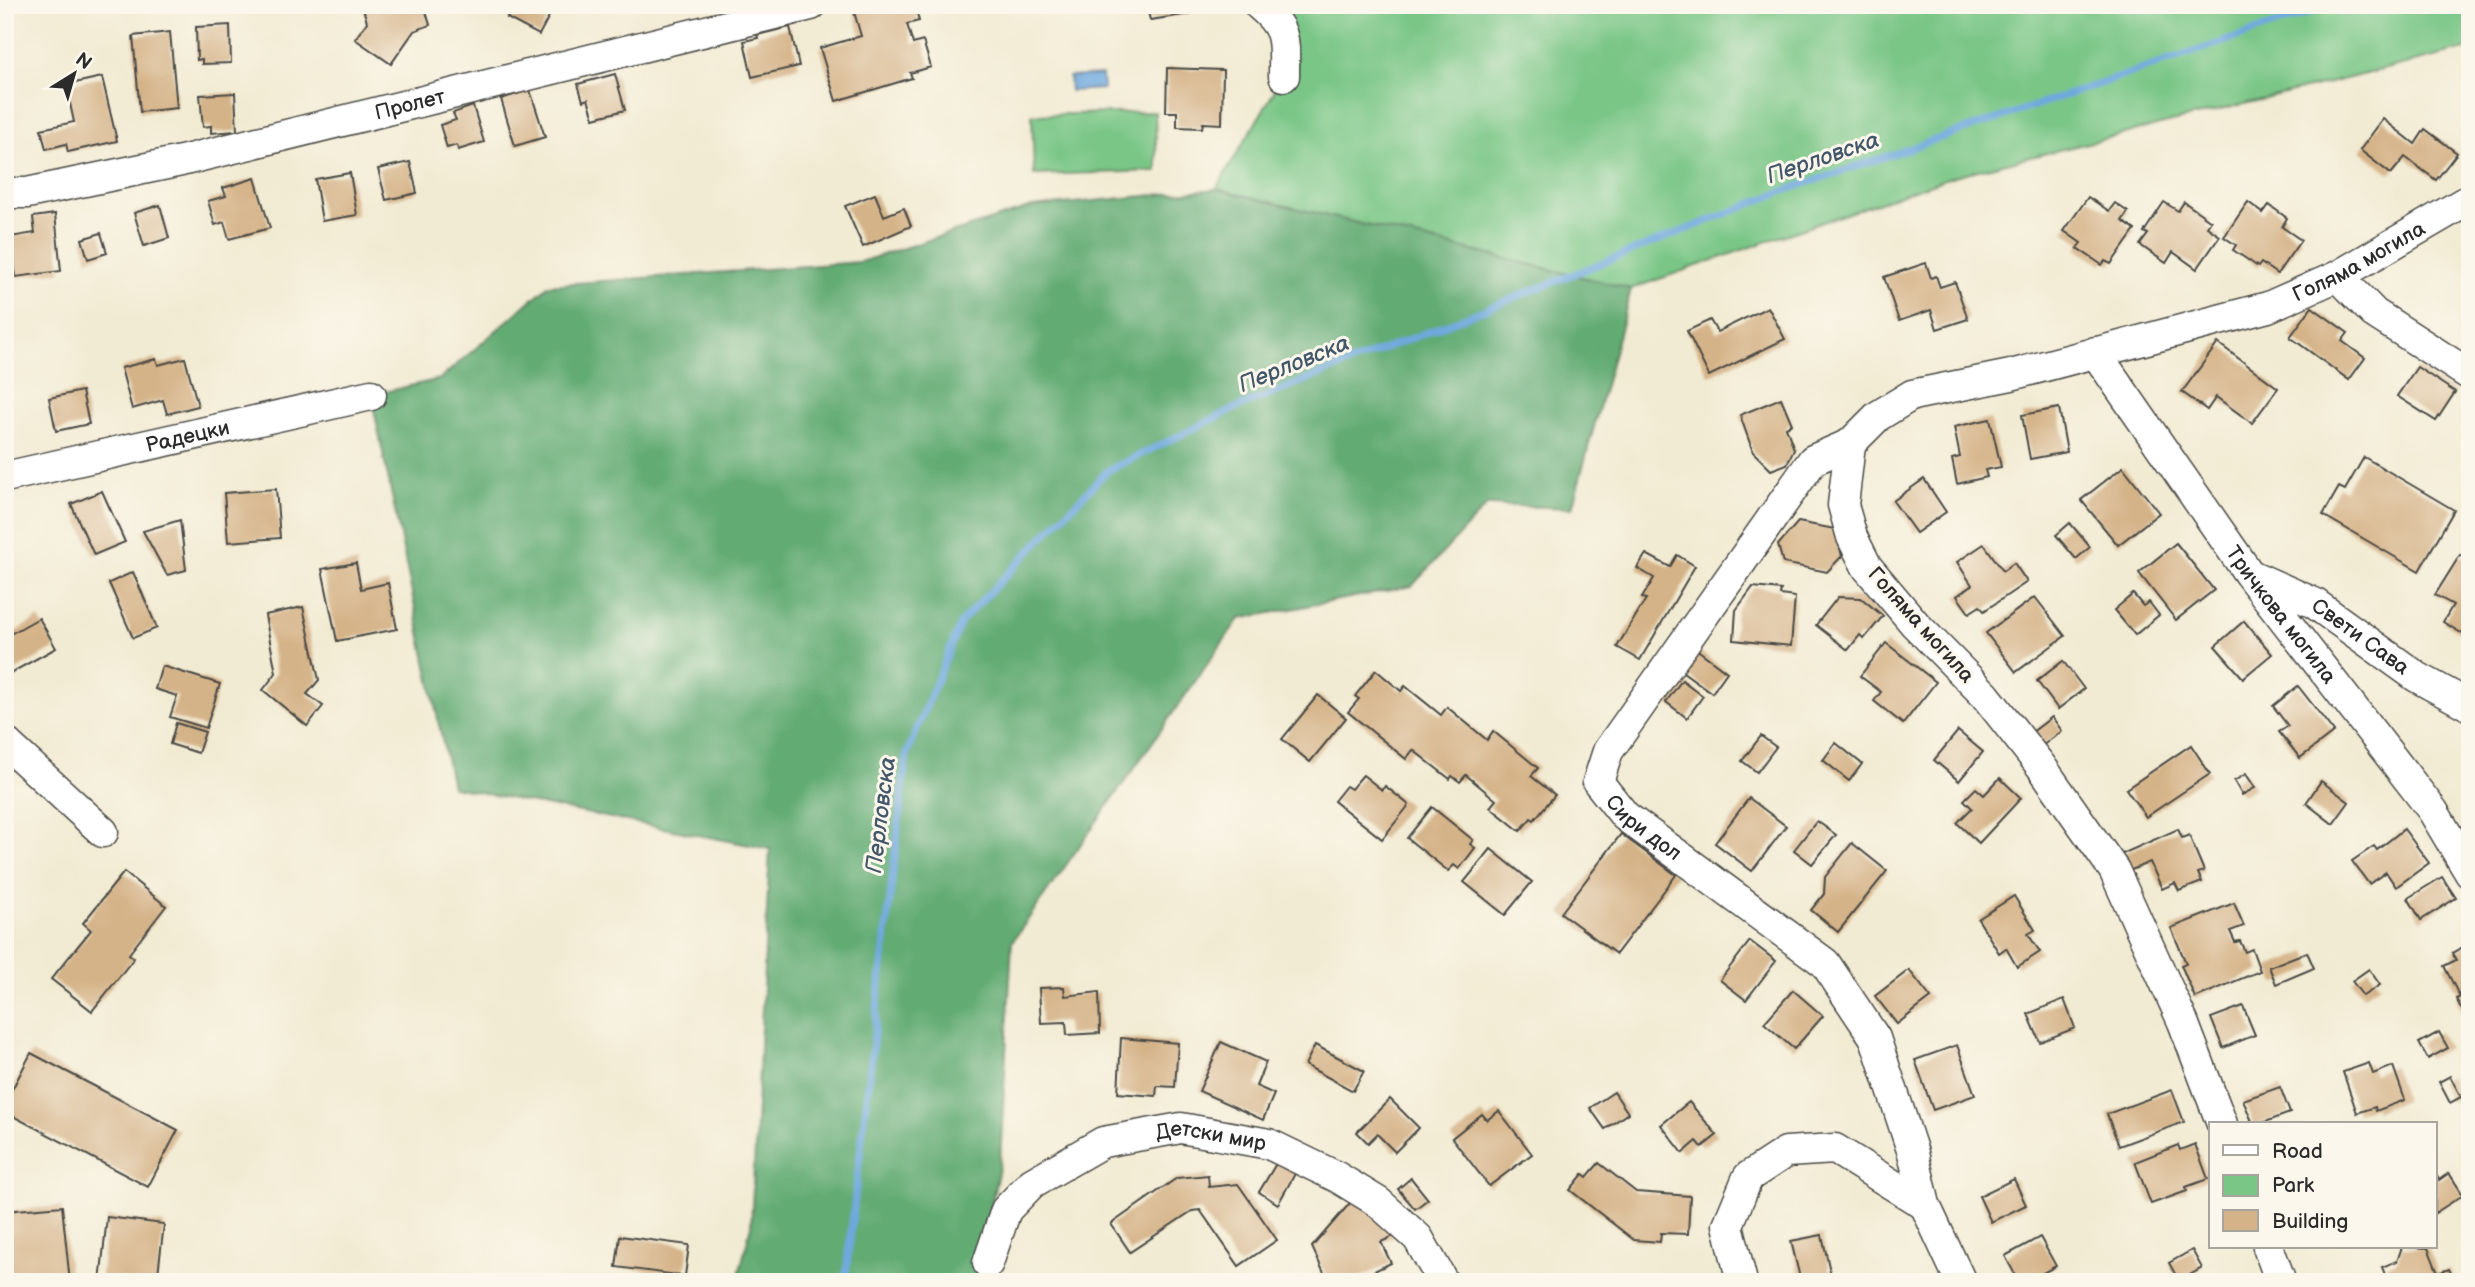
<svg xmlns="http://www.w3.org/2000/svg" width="2475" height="1287" font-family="'Balsamiq Sans',sans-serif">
<rect width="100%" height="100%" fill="#fbf7ec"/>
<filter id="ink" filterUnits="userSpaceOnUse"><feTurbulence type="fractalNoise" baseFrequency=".0143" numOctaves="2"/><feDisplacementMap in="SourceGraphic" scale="14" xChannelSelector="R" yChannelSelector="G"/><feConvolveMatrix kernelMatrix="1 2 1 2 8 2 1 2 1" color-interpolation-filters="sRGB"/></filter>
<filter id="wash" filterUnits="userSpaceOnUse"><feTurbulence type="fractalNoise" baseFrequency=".00686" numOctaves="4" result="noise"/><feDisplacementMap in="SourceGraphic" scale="28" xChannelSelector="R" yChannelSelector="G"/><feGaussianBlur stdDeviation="1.57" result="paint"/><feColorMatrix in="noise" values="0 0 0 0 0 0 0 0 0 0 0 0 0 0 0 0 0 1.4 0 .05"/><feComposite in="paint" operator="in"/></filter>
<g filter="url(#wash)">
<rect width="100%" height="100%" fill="#f2ebd3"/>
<g fill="#79c686" stroke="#527858" stroke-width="2">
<polygon points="1276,5 2470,5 2470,48 1954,176 1631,289 1216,189 1274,92"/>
<polygon points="1155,112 1157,171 1034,175 1032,115"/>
</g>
<polygon fill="#62ab73" stroke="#466b4f" stroke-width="2" points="1216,189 1631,289 1572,508 1487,505 1412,586 1239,619 1012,942 1000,1163 975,1282 737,1282 751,1226 770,849 452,787 371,395 440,379 549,285 860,262 1032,207"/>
<polygon fill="#6ea8de" stroke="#4c6a84" stroke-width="2" points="1102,75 1103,89 1070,91 1069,77"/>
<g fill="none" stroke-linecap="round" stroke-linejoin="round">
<polyline stroke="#6ea8de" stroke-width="7" points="845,1282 907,753 961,622 1107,471 1236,408 1781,192 2332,5"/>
</g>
<g id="blocks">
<g fill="#d5b388">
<polygon points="362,5 424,5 430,25 414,31 391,64 355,39 367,22"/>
<polygon points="502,5 555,5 539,35 507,18 511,10"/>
<polygon points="852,5 915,5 919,21 907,24 913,44 923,41 931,67 910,73 912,78 836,101 820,48 861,36"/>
<polygon points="1139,5 1194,5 1189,14 1150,20 1148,12 1141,13"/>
<polygon points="230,25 231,63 202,64 202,59 197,60 196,27"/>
<polygon points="790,27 799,66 752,77 744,41 758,38 757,35"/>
<polygon points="170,32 177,108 140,112 133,36"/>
<polygon points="1167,68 1223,70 1222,124 1203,123 1202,128 1177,127 1177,112 1166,112"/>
<polygon points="615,74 625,110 594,118 588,99 583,101 578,84"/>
<polygon points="102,77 117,141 68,152 66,144 46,149 41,129 74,122 66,85"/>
<polygon points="530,90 545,137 515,146 501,99"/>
<polygon points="235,93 237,131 211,133 211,126 203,127 200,95"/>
<polygon points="473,106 484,142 458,150 457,145 447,148 440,125 456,120 453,113"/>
<polygon points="2383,119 2415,144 2425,129 2457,153 2436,180 2405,157 2391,174 2360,150"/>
<polygon points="410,162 417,193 386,200 378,169"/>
<polygon points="350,173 357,215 322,221 315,179"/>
<polygon points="255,178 270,228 229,239 224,222 215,225 208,201 226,196 223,188"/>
<polygon points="875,194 884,216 904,208 911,226 863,247 845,206"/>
<polygon points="2088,197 2109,211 2115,203 2128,212 2122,221 2135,230 2111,264 2105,261 2102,265 2077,248 2081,243 2064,231"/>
<polygon points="2164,202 2178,211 2184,202 2211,221 2207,227 2220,236 2197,269 2173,252 2166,263 2140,245 2148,234 2144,232"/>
<polygon points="2248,202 2263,213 2269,205 2287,218 2282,227 2301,240 2277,274 2261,263 2258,267 2245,258 2233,250 2236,245 2224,237"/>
<polygon points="160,205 169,238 144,246 134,213"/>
<polygon points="55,214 61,271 16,277 10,237 35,233 33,217"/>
<polygon points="101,233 107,253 88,259 82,239"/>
<polygon points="1926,263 1931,278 1936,276 1940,287 1955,282 1968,319 1937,329 1931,310 1899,321 1884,277"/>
<polygon points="1768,307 1785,339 1709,376 1687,331 1710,320 1717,332"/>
<polygon points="2312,307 2348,333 2342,341 2365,358 2349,380 2290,337"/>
<polygon points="2218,343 2278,388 2252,423 2216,397 2207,410 2182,392"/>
<polygon points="185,358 198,406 167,414 163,400 132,409 121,368 156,359 158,365"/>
<polygon points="2417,367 2455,392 2436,421 2397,396"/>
<polygon points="82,391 89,424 56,431 49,398"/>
<polygon points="1781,398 1792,424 1786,427 1794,449 1787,464 1771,470 1753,452 1740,415"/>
<polygon points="2059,408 2067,452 2030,459 2022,415"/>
<polygon points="1990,419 2001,467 1985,470 1987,477 1957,484 1952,459 1960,457 1954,427"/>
<polygon points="2364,457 2454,510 2419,571 2323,515 2339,487 2345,490"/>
<polygon points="2123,467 2159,513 2118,545 2081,500"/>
<polygon points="1924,479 1946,512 1916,533 1893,501"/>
<polygon points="276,489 280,538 228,542 224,493"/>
<polygon points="102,491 125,542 94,555 71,504"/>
<polygon points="180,520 186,570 167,575 143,531"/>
<polygon points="1798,522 1835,529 1842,556 1827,572 1783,563 1778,545"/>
<polygon points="2070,523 2090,547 2076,559 2056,535"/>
<polygon points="2176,543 2214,590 2176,620 2139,573"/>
<polygon points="1984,544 2003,571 2014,563 2027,582 1984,611 1980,606 1969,613 1957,596 1972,585 1957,562"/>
<polygon points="2470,549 2470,630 2466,636 2443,622 2453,605 2435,595 2460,555 2465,557"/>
<polygon points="1646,554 1670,567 1677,555 1695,566 1640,660 1617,647 1646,599 1642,598 1654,578 1637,568"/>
<polygon points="356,563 361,589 388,583 397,629 337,641 322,569"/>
<polygon points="133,572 157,628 133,638 109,583"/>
<polygon points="1753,587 1781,590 1780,595 1795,597 1791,646 1734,640 1736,610"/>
<polygon points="2133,594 2143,606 2149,602 2159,615 2135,635 2114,610"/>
<polygon points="1838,597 1861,598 1883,616 1864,639 1860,635 1848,650 1816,625"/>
<polygon points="2035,597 2065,636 2016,672 1986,633"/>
<polygon points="303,607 319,680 307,694 323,706 307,726 263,690 276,673 265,615"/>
<polygon points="39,618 56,648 9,674 5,668 5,637"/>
<polygon points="2244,621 2272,654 2243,678 2215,646"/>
<polygon points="1886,643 1936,682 1903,724 1874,701 1881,692 1860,676"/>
<polygon points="1695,648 1727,672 1712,693 1679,669"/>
<polygon points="2063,661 2084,689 2058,709 2037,681"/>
<polygon points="162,666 220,684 206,728 170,717 177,696 155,689"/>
<polygon points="1376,670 1401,691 1405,686 1441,715 1447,707 1487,740 1493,731 1538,768 1531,776 1555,795 1534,820 1531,818 1520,831 1490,807 1496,800 1466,775 1460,782 1452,776 1450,779 1413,750 1406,759 1348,712 1359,699 1355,696"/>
<polygon points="1682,680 1703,696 1687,718 1666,702"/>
<polygon points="2298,686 2334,732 2300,758 2279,732 2288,726 2273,706"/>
<polygon points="1318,695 1346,718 1310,762 1282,739"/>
<polygon points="2052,717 2062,731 2042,746 2031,733"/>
<polygon points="176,723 205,732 198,753 170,744"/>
<polygon points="1958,731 1983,752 1959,781 1934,760"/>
<polygon points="1761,736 1776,747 1757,772 1742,761"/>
<polygon points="1836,743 1862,764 1849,781 1823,760"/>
<polygon points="2191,745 2210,774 2146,817 2126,789"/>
<polygon points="2246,774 2255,788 2242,795 2234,781"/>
<polygon points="1363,775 1382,790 1385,786 1409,805 1382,839 1334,801 1346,786 1351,789"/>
<polygon points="2000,778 2021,798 1979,843 1957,823 1972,808 1964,800 1976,788 1984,795"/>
<polygon points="2321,781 2349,802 2333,824 2306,803"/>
<polygon points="1749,798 1786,826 1752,871 1715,843"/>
<polygon points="1432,807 1473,840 1470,844 1475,848 1459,869 1454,865 1448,871 1407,838"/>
<polygon points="1817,821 1836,835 1812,864 1794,850"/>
<polygon points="2178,829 2182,838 2189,835 2204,871 2198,873 2202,882 2179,891 2175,883 2162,889 2150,862 2129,871 2122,854"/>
<polygon points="2404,829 2429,863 2396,887 2386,872 2369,884 2352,861 2374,846 2377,850"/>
<polygon points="1621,834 1676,875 1616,954 1561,913"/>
<polygon points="1852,843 1887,871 1838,932 1811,910 1824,894 1825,877"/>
<polygon points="1491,849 1532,882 1505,915 1464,882"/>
<polygon points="124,872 166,906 129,954 134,958 92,1011 51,979 91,930 83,923"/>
<polygon points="2442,877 2456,898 2421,920 2408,898"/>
<polygon points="2014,896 2035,930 2028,934 2040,952 2017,967 2006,948 1999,953 1978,919"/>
<polygon points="2234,903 2244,926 2230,931 2235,942 2240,941 2245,952 2252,949 2260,971 2195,998 2181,965 2186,963 2171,928"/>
<polygon points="1750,941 1776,961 1746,1000 1720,980"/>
<polygon points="2470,943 2470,1015 2466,1017 2456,999 2460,997 2444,966 2456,960 2452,953"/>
<polygon points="2307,952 2314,968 2276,984 2269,967"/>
<polygon points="2369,969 2380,985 2363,996 2352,981"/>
<polygon points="1909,970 1931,998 1897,1024 1875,996"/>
<polygon points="1064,987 1065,996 1099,992 1100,1033 1067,1035 1066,1022 1041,1023 1039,988"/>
<polygon points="1793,990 1823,1016 1794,1049 1764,1023"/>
<polygon points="2064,999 2075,1028 2040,1042 2028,1014"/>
<polygon points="2243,1006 2255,1035 2223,1048 2211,1018"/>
<polygon points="2439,1032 2448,1048 2428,1059 2419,1043"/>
<polygon points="1121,1038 1178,1043 1175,1087 1157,1086 1156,1096 1118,1093"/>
<polygon points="1221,1042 1266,1062 1256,1086 1274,1094 1263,1120 1199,1091"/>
<polygon points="1315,1045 1364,1071 1353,1091 1305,1065"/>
<polygon points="1957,1045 1975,1095 1933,1110 1915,1060"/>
<polygon points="31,1053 178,1130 148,1187 5,1112 5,1103"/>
<polygon points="2369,1063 2373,1074 2393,1066 2405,1100 2376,1111 2375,1107 2357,1113 2343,1072"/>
<polygon points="2450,1076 2461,1097 2450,1103 2439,1082"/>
<polygon points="2280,1087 2290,1113 2260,1124 2253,1124 2243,1100"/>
<polygon points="2172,1090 2184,1122 2119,1146 2107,1114"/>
<polygon points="1614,1092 1628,1113 1605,1129 1590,1108"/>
<polygon points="1390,1099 1419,1128 1395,1152 1377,1134 1368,1143 1357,1132"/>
<polygon points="1689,1102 1717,1135 1702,1147 1697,1141 1683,1153 1661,1125"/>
<polygon points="1499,1111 1532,1154 1489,1186 1452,1138 1482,1114 1487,1120"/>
<polygon points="2195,1144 2208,1179 2186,1187 2187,1191 2151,1204 2135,1162 2178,1145 2180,1150"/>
<polygon points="1277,1162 1296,1172 1278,1204 1259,1192"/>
<polygon points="1599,1163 1636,1192 1690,1196 1688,1234 1661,1233 1660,1242 1634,1240 1570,1190 1583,1174 1587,1177"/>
<polygon points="2435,1173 2439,1180 2449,1173 2463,1195 2435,1213"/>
<polygon points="1208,1175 1209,1187 1238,1184 1277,1240 1239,1266 1200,1210 1192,1211 1130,1252 1111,1224 1177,1178"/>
<polygon points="1411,1178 1428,1199 1415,1209 1398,1189"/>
<polygon points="2014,1179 2026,1205 1991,1222 1979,1196"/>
<polygon points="1357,1195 1400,1233 1381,1242 1391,1263 1351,1282 1328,1282 1312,1247"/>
<polygon points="62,1206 70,1282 5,1282 5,1211"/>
<polygon points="107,1217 164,1224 157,1282 100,1282"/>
<polygon points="1822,1235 1831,1276 1801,1282 1791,1241"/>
<polygon points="620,1236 689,1245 685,1276 616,1267"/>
<polygon points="2040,1237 2056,1266 2026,1282 2019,1282 2005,1256"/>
<polygon points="2402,1247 2428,1248 2438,1273 2449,1269 2455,1282 2388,1282 2382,1267 2397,1261"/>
<polygon points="2192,1250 2202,1268 2179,1281 2169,1263"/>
</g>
</g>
</g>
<g filter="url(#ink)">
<use href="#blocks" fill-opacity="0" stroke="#494844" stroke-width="2"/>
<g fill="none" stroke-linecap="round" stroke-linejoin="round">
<defs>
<g id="minor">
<path d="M 1259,5 C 1288,29 1284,42 1284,76"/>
<path id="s1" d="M 5,193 L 27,193 L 181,161 L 811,5"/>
<polyline points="2338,276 2374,313 2470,375"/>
<path id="s2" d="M 2095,352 L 2249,574 L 2433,811 L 2470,873"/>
<path id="s3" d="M 1850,444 L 1813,460 L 1608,751 L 1598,782 L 1625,816 L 1825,963 L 1875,1038 L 1913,1153 L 1925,1205 L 1961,1282"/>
<path id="s4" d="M 5,477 L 371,395"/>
<path id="s5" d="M 2253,576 L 2314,603 L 2417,677 L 2470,706"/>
<polyline points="5,742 103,832"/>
<path id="s6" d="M 2222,1124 L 2183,1022 L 2114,870 L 2041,766 L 1985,695 L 1915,624 L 1867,567 L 1852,537 L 1843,505 L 1850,444 L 1878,416 L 1912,395 L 2011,375 L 2268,307 L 2338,276 L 2470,199"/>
<polyline points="2268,1247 2281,1282"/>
<path id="s7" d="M 988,1263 L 1006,1210 L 1032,1183 L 1103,1142 L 1181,1128 L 1269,1144 L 1337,1177 L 1378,1202 L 1418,1238 L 1443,1282"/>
<polyline points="1742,1282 1728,1225 1748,1177 1786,1152 1835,1149 1925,1205"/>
</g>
</defs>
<use href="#minor" stroke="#494844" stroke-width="33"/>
<use href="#minor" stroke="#fff" stroke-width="30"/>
</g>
</g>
<g text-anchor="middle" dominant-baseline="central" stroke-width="6" stroke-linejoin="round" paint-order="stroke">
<g font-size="21" fill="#2b2b2b" stroke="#fbf7ec">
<text stroke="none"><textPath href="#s1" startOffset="415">Пролет</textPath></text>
<text stroke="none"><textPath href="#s6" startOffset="1344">Голяма могила</textPath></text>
<text stroke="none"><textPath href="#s4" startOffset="187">Радецки</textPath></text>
<text stroke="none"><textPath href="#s2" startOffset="322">Тричкова могила</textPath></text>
<text transform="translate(1921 625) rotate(48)">Голяма могила</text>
<text stroke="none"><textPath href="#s5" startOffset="124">Свети Сава</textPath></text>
<text stroke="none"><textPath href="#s3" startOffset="494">Сири дол</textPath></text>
<text stroke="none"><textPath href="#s7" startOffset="285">Детски мир</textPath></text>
</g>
<g font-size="23" font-style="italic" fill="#42576a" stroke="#fbf7ec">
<text transform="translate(1823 158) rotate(-19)">Перловска</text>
<text transform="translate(1294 364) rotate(-22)">Перловска</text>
<text transform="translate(881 815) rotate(-83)">Перловска</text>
</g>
</g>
<rect width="2475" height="1287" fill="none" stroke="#fbf7ec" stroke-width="28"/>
<rect x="2209" y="1122" width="228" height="126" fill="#fbf7ec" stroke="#a8a59f" stroke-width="2"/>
<rect x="2223" y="1145" width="35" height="10" fill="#ffffff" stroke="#a8a59f" stroke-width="2"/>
<text x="2272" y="1158" font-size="21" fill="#2b2b2b">Road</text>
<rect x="2223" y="1175" width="35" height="21" fill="#79c686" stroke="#a8a59f" stroke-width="2"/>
<text x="2272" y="1192" font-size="21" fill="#2b2b2b">Park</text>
<rect x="2223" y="1210" width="35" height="21" fill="#d5b388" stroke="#a8a59f" stroke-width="2"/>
<text x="2272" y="1228" font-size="21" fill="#2b2b2b">Building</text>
<g transform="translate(74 74) rotate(37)" stroke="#fbf7ec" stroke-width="5" paint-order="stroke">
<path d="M0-5L12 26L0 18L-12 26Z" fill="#2b2b2b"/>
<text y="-10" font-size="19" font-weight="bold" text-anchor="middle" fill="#2b2b2b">N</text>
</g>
</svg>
